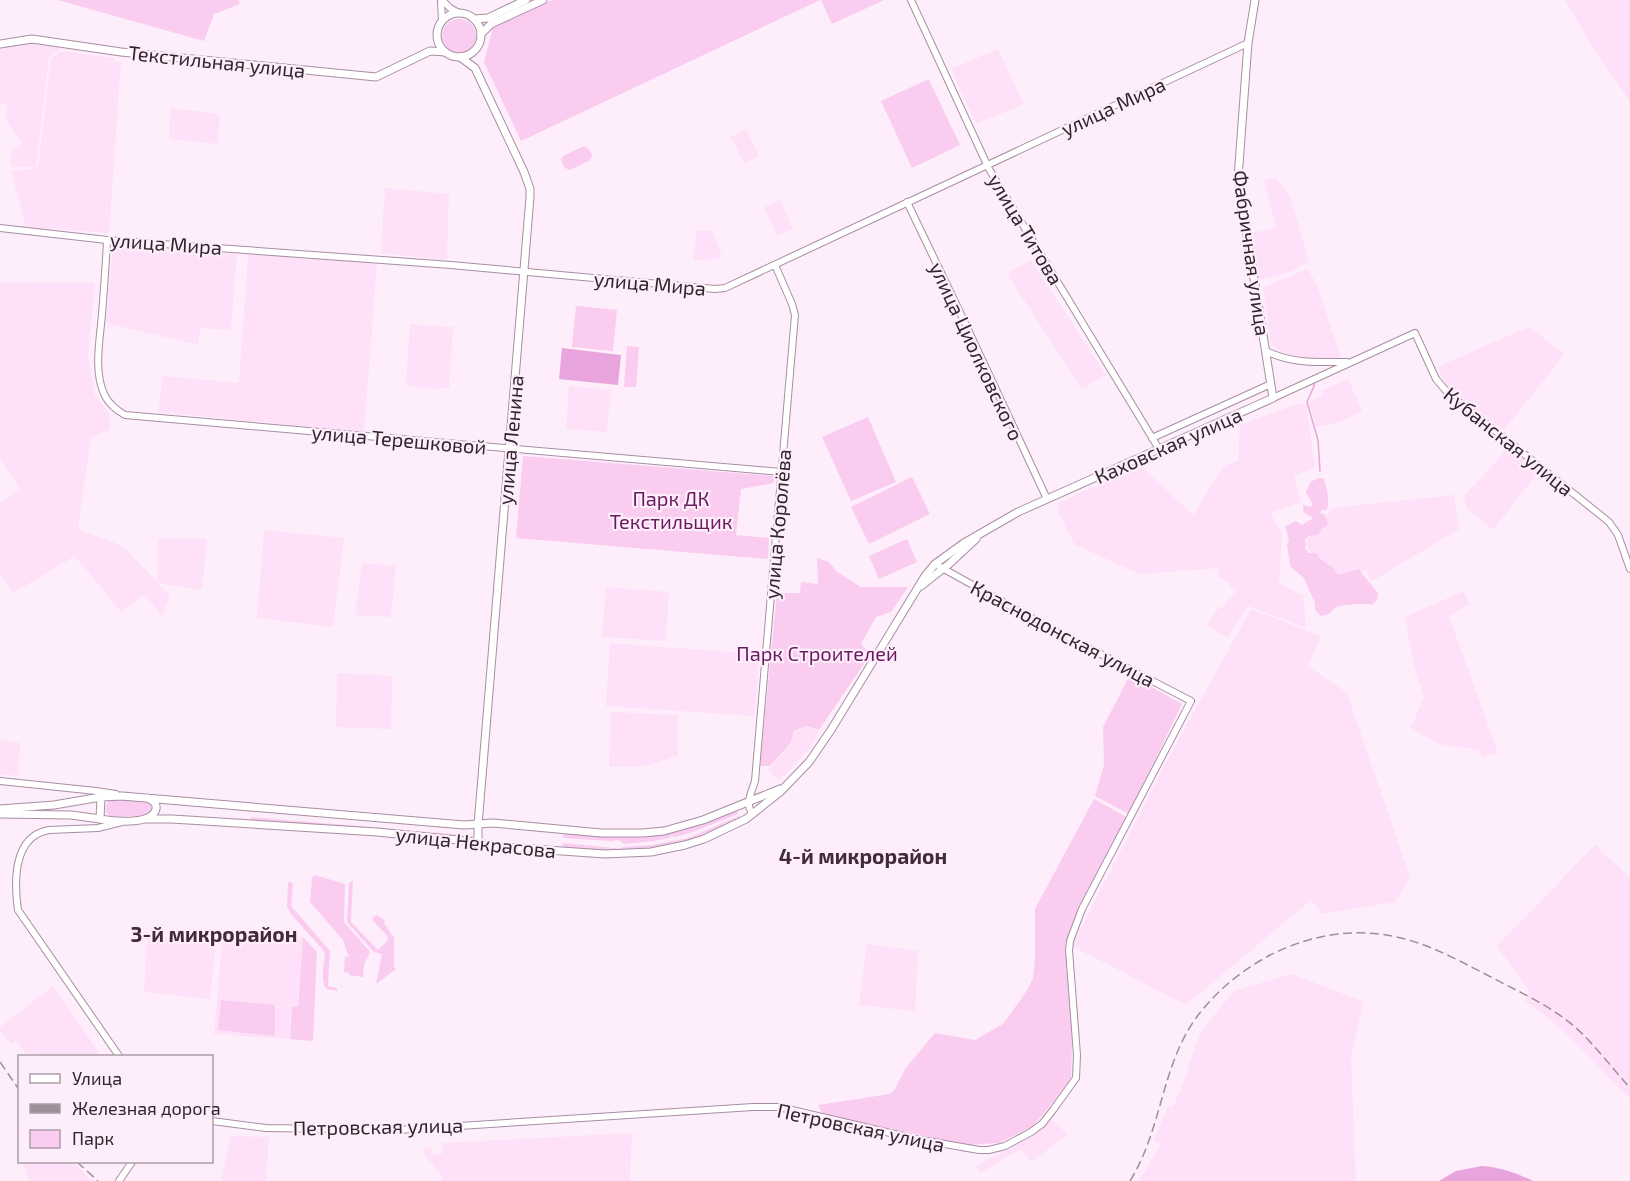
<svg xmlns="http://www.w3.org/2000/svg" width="1630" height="1181" font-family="'Exo 2',sans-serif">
<rect width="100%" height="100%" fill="#feedfa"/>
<g fill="#fee1f8">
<polygon points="1565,0 1630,0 1630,101 1592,46"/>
<polygon points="32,42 63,47 49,57 36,167 11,167 11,151 22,144 6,120 7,105 0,104 0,46"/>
<polygon points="998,49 1024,104 976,124 951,69"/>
<polygon points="61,51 114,58 114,62 121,62 109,233 26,227 11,171 38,168 51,59"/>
<polygon points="170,108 220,114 218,144 169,139"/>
<polygon points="746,129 759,156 744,163 731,137"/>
<polygon points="1275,177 1290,196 1309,261 1293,271 1260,280 1251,233 1276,228 1264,180"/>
<polygon points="385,188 449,194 447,260 381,253"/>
<polygon points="780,200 793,229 777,236 764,207"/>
<polygon points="697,230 713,231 722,257 708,261 693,260"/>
<polygon points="113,247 237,254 231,330 200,328 198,345 106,323"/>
<polygon points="248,254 377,264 364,432 158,412 163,376 239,383"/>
<polygon points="1031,260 1106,375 1082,389 1007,274"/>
<polygon points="1308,269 1317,285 1341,358 1312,359 1291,356 1271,345 1263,287"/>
<polygon points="0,282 95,283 88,356 95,395 109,413 110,430 91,437 78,529 123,546 157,582 158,538 207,539 202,590 158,583 170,596 162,616 144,594 121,612 75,556 13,593 0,574 0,503 20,489 0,459"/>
<polygon points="410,324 453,327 449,388 430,389 406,385"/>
<polygon points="1529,327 1565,354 1504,430 1446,385 1437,367"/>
<polygon points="1348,379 1362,411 1340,422 1316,427 1309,402 1323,396 1321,391"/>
<polygon points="569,386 611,390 607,432 566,429"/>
<polygon points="1306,404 1315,468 1294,475 1301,502 1270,513 1282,533 1279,583 1303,596 1306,628 1249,606 1227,638 1207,625 1219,607 1222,608 1236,591 1230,587 1230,583 1218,577 1220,568 1139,574 1074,544 1059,513 1058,503 1141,466 1193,515 1223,467 1238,460 1240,425 1294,405"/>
<polygon points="1508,447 1539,471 1493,530 1466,508 1464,495 1485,474"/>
<polygon points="1454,495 1459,529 1372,581 1366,570 1336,577 1304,544 1332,508"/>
<polygon points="264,530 344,538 333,627 257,618"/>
<polygon points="362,563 396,566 391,617 355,615"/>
<polygon points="606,587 669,592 666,641 602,637"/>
<polygon points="1464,591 1469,604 1449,616 1498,753 1482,758 1479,750 1439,744 1411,728 1424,697 1414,666 1405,617"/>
<polygon points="1251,609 1321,636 1308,666 1347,693 1410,877 1395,902 1322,914 1311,900 1186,1005 1072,946 1163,768"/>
<polygon points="610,643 759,654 755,716 606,706"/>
<polygon points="337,673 392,676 391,729 336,727"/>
<polygon points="611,712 678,715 678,756 645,766 609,767"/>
<polygon points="806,727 819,731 811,747 791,769 779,780 768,770 792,743 795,732"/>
<polygon points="0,740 20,743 18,776 0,774"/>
<polygon points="1595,845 1630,878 1630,1099 1562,1029 1525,1001 1530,993 1497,946"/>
<polygon points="223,930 303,938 297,1006 292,1006 289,1039 214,1034"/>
<polygon points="147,935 216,942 210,999 144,992"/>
<polygon points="867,944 918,951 915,1011 859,1005"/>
<polygon points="1292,974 1364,1002 1351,1055 1356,1181 1139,1181 1161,1144 1153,1141 1168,1106 1173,1107 1187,1074 1190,1061 1202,1030 1234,991"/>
<polygon points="53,986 85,1032 101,1056 37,1056 32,1050 31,1051 36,1056 23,1056 26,1054 16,1040 11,1044 0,1031 0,1027"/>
<polygon points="1052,1119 1068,1135 1031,1162 1021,1149 980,1173 976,1166 1022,1141"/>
<polygon points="632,1133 630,1181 442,1181 441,1174 425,1156 424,1148 432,1147 433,1154 442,1154 442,1143"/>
<polygon points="231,1136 269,1137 266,1181 221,1181"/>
<polygon points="24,1162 73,1162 92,1181 30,1181 26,1174"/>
</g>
<g fill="#f9ccf0">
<polygon points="58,0 238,0 240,4 214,14 204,41"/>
<polygon points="552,0 820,0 521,141 484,62 493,28"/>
<polygon points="821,0 884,0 832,24"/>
<circle cx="459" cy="36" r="17"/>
<polygon points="927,80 929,80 960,145 912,168 881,101"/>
<polygon points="584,146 589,149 592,155 590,160 570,170 565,168 561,160 563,156"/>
<polygon points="576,306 617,310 613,351 572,347"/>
<polygon points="627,346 639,347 636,387 624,387"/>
<polygon points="868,417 896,482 851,501 822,437"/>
<polygon points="523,456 774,476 774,483 741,489 736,535 769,538 768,559 516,538"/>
<polygon points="912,477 930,514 869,544 851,507"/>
<path d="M 1319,478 L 1324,478 L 1328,496 L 1328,508 L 1326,510 L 1322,510 L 1320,513 L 1324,514 L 1328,523 L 1326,527 L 1322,528 L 1317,535 L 1308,536 L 1305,540 L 1305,548 L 1309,553 L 1316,553 L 1319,558 L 1333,568 L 1338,575 L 1359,569 C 1365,578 1372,585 1378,593 L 1377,600 L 1372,605 C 1365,603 1344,604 1337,607 C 1330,611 1333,614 1321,616 L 1315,610 L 1315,603 L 1304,578 L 1290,566 L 1287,545 L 1289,539 L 1285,527 L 1296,521 L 1302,525 L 1313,518 L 1303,512 L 1303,505 L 1310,507 L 1313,505 L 1306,492 L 1310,482 Z"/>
<polygon points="907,539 917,562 879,579 869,556"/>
<polygon points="817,558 829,562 836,571 861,587 908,587 891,612 876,617 861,644 870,655 819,730 806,726 794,731 791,743 770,766 760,766 777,593 800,593 801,582 818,584"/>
<polygon points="1130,675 1182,704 1129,814 1095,796 1104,765 1103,727"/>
<path d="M 111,799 L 147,802 L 152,806 L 151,812 L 146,815 L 111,817 L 106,812 C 105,806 106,803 111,799 Z"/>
<polygon points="1094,799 1128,818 1065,943 1070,998 1072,1044 1071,1078 1055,1100 1033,1126 999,1143 967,1145 822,1114 818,1105 890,1094 895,1089 905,1069 935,1033 975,1040 1003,1024 1026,992 1033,978 1035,959 1035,909"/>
<path d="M 736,809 L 738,814 L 693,832 L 675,837 L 671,836 L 669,838 L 654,841 L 624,844 C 620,840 617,839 613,841 L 563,838 L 564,831 L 660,834 L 678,831 L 697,825 Z"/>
<path d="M 739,816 L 740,819 C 722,828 703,837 684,843 C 645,855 603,851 563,849 L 563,843 L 622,849 L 623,847 L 652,845 L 688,838 Z"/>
<polygon points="251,817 462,835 462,837 251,820"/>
<polygon points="315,875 345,884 344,922 370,952 364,965 363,977 349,975 349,973 344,972 345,956 349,957 343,940 310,902 312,878"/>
<polygon points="353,880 351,922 378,950 388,940 387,936 372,919 376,915 385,920 384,923 394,938 394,966 396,969 376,984 382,954 374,952 347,922 349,883"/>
<path d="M 288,882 L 293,883 L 291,906 L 330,951 L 328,986 L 337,988 L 337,991 C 335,990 328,990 327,989 C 320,984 324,962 325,954 L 323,950 L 291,914 L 287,906 Z"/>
<polygon points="303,937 317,952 313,1041 290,1039 292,1007 298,1006"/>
<polygon points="221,1000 275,1005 275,1036 218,1030"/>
</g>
<g fill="#e8a4dc">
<polygon points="562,348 621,355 618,385 559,379"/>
<path d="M 1482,1166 C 1499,1167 1517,1173 1533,1181 L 1439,1181 L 1456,1171 Z"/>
</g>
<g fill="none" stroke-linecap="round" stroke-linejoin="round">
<polyline stroke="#e8a4dc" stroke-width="1.5" points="1314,384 1314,386 1307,402 1318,440 1320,471"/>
<defs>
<g id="tertiary">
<polyline points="442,0 450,8 459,13"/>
<polyline points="911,0 989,169 1159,449"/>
<polyline points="441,1 442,21"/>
<polyline points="907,202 957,306 1047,499"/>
<polyline points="0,228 107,240 451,265 715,289 725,288 1248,43"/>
<path d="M 107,240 C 106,264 104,289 102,314 C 100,340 93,372 105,396 C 110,405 116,410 125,415 L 781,472"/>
<path d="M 1266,351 C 1292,364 1319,362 1347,362"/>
<polyline points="1273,398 1415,333 1436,379 1447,392 1609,522 1618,535 1630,569"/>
<polyline points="1152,438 1271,384"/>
<polyline points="0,781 96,791 116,794"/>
<path d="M 753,814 C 744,804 752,792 755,781 L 795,315 L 792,304 L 775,265"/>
<path d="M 119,1056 L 18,910 C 14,882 13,836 49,830 L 98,828 L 122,822"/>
<polyline points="212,1121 266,1128 397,1130 753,1107 779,1107 916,1139 979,1150 989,1150 1005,1146 1031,1132 1042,1124 1053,1110 1076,1078 1077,1055 1069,950 1070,941 1082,909 1191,701 1037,621 935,564"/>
<polyline points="119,1181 132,1162"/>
</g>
<g id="secondary">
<circle cx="459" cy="35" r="22"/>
<polyline points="474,19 488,18 526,0"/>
<polyline points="481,34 491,24 543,0"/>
<polyline points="0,44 32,39 121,52 376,77 430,51 445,52"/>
<polyline points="460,57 475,68 524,172 530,189 530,197 478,825 478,842"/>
<polyline points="921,586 949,564 976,539"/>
<path d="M 148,798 C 153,801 157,803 156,809 C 152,826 111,821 100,819 L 101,797 L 122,796 L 464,825 L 493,823 L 601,833 L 643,833 L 664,831 L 703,820 L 780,789"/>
<polyline points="0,809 54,805 101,797"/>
<polyline points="0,814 71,815 100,819"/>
<polyline points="146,819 172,819 377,832 478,842 491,846 605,854 651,852 685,845 704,839 746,819 780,792 809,762 831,730 925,576 935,564 964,543 1018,512 1273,398 1238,178 1248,43 1255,0"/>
</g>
</defs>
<use href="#tertiary" stroke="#a88ea3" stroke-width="8"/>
<use href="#secondary" stroke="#a88ea3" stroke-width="9"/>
<use href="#tertiary" stroke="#fff" stroke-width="6"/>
<use href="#secondary" stroke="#fff" stroke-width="7"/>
<g stroke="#9d8f9a" stroke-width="1.5" stroke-dasharray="9 4.5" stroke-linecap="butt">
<polyline points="0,1062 20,1091"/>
<polyline points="77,1162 98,1181"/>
<path d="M 1130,1181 C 1163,1128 1161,1063 1199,1014 C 1246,954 1326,919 1401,938 C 1434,946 1463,963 1493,978 C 1521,993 1551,1006 1575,1027 C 1595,1045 1612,1068 1630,1088"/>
</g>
</g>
<g text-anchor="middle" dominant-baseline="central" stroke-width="4.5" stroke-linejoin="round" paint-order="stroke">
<g font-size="20" fill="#30262e" stroke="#feedfa">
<text transform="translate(217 61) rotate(6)">Текстильная улица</text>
<text transform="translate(1113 106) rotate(-25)">улица Мира</text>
<text transform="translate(1026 229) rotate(59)">улица Титова</text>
<text transform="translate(166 243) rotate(4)">улица Мира</text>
<text transform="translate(1252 253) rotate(82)">Фабричная улица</text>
<text transform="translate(650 283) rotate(5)">улица Мира</text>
<text transform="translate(977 351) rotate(65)">улица Циолковского</text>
<text transform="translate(399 439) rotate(5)">улица Терешковой</text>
<text transform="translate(510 440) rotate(-85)">улица Ленина</text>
<text transform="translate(1509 441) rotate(39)">Кубанская улица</text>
<text transform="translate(1168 445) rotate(-24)">Каховская улица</text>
<text transform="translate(777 524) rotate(-85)">улица Королёва</text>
<text transform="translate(1063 633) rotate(28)">Краснодонская улица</text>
<text transform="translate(476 842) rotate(6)">улица Некрасова</text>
<text transform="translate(378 1126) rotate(-1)">Петровская улица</text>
<text transform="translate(861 1127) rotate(12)">Петровская улица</text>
</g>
<g font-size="20" fill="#691a60" stroke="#feedfa">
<text x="671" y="498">Парк ДК<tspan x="671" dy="23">Текстильщик</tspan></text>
<text x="817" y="653">Парк Строителей</text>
</g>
<g font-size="21" font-weight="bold" fill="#402a3c" stroke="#feedfa">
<text x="863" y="855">4-й микрорайон</text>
<text x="214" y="933">3-й микрорайон</text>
</g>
</g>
<rect x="18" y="1055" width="195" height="108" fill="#feedfa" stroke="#ac9da8" stroke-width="1.5"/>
<rect x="30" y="1074" width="30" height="9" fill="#ffffff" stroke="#ac9da8" stroke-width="1.5"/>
<text x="72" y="1085" font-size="18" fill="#30262e">Улица</text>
<rect x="30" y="1104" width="30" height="9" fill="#9d8f9a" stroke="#ac9da8" stroke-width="1.5"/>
<text x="72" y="1115" font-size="18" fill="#30262e">Железная дорога</text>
<rect x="30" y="1130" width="30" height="18" fill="#f9ccf0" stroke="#ac9da8" stroke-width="1.5"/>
<text x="72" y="1145" font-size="18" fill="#30262e">Парк</text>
</svg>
